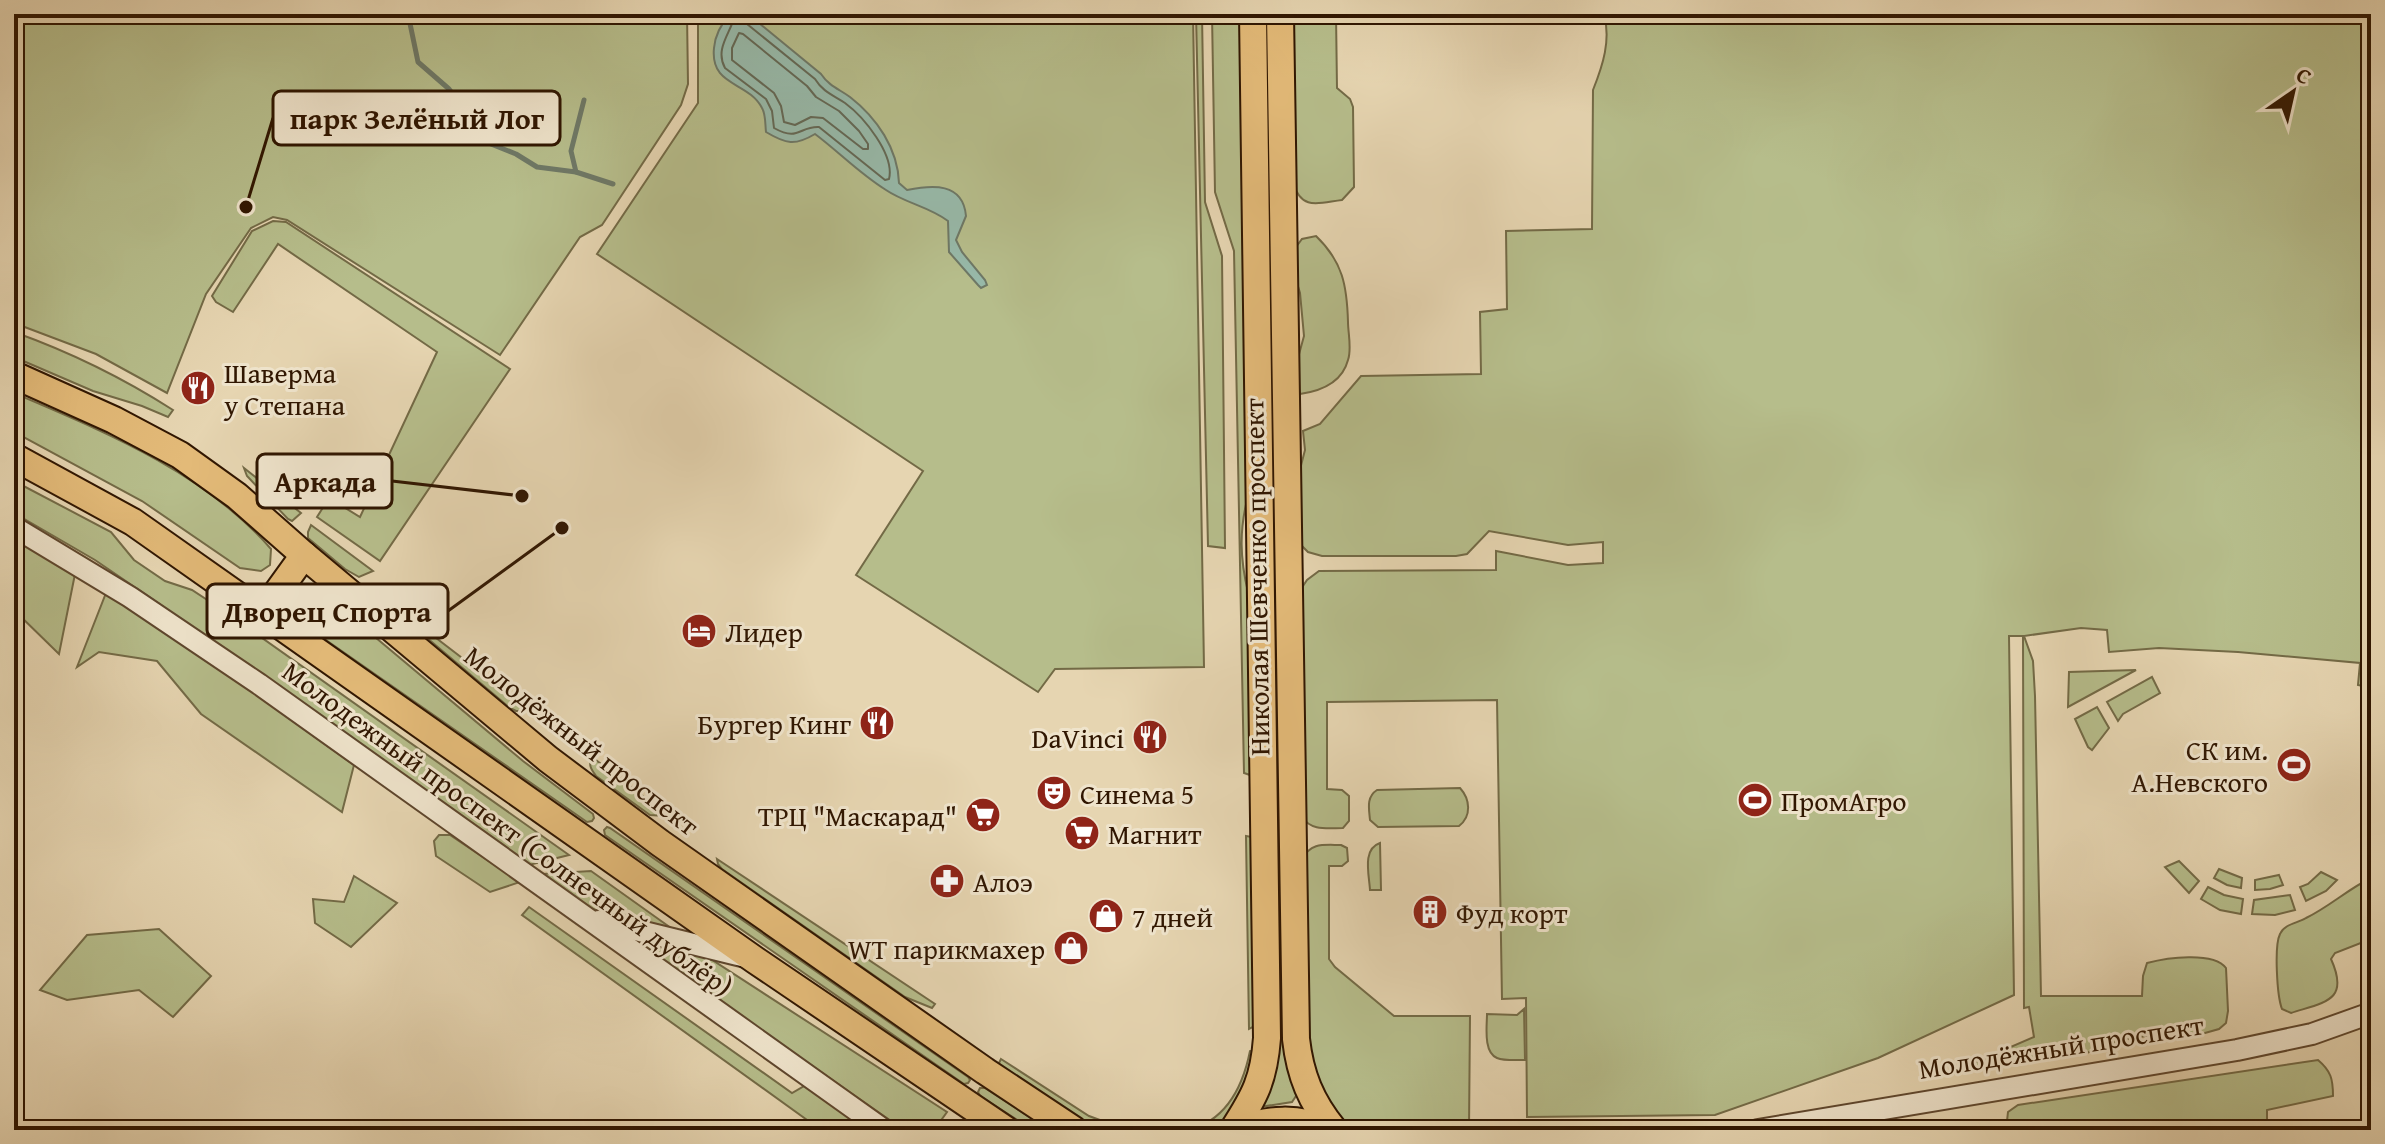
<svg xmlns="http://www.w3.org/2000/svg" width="2385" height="1144" font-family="'Gentium Book Plus',serif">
<rect width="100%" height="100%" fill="#e6d5b1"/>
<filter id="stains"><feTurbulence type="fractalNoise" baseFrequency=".0025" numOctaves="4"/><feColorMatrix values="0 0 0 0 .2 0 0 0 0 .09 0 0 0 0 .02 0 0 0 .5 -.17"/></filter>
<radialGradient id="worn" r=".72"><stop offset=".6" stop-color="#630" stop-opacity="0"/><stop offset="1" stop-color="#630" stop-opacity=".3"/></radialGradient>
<g fill="#b6bd8b" stroke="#736a46" stroke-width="2">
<polygon points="14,14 687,14 688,84 681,105 602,225 580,237 500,355 287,220 273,217 251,228 206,294 167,393 96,354 14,323"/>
<polygon points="698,14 1193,14 1204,667 1055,669 1038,692 856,575 923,471 597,254 698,103"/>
<polygon points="1196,14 1202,14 1205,202 1222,256 1225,548 1208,546"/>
<path d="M 1212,14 L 1242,14 L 1248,496 C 1239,530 1240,559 1248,592 L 1250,775 L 1244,773 L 1234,251 L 1215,192 Z"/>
<path d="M 1290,14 L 1336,14 L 1337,88 L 1350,99 L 1353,107 L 1354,187 L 1342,200 C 1318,203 1302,211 1293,183 Z"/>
<path d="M 1604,14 L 2371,14 L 2371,688 L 2358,685 L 2360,663 L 2238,652 L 2159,648 L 2109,652 L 2107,630 L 2081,628 L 2024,636 L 2033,661 L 2035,696 L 2041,996 L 2142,996 L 2143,976 L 2147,963 C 2166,958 2213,951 2226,968 L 2228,1011 L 2226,1023 L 2219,1029 L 2205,1033 L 2159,1034 L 2121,1040 L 2084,1054 L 1946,1075 L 2034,1037 L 2029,1007 L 2024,1008 L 2023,636 L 2009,636 L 2014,995 L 1878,1058 L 1715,1115 L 1527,1117 L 1526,998 L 1502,999 L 1497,700 L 1327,702 L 1327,789 L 1342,790 L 1349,796 L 1349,821 L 1343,828 C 1327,828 1311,831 1302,817 L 1301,589 L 1307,580 L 1319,571 L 1496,570 L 1496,551 L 1568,565 L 1603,563 L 1603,542 L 1568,545 L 1489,531 L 1467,554 L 1456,556 L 1322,556 L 1308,552 L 1301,545 L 1296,485 L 1305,450 L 1303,431 L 1320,424 L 1361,376 L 1481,374 L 1480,312 L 1507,309 L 1506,231 L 1592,229 L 1593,90 C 1603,65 1611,40 1604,14 Z"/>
<polygon points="273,221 286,222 510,369 380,561 317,517 329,498 360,517 437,352 278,244 233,312 216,302 212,296 252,231"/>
<path d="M 1316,236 C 1343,262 1347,286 1348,322 C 1348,333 1352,349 1348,360 C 1342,383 1321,391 1300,394 L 1295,369 L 1304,336 L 1300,293 L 1292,267 L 1293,251 L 1302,239 Z"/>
<polygon points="1269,263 1272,263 1285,1047 1286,1061 1296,1090 1296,1096 1292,1102 1260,1107"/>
<path d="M 14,332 C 70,352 123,378 173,410 L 168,417 L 142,406 L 93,391 L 14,357 Z"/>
<path d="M 14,393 C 105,432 204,472 271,549 L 270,565 L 261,571 L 240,568 L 142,501 L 14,432 Z"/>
<polygon points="244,468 301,513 292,521 288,519 247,476"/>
<polygon points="14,481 111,532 134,560 165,581 192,590 221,609 569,855 529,865 158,603 95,560 14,513"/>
<polygon points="311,525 373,571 359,577 345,569 308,538 308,532"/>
<polygon points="14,539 75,574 59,654 14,610"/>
<path d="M 311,590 L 318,591 L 326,596 L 523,761 L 593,814 L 594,818 L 592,821 L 587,822 L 303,624 C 293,609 292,597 311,590 Z"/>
<polygon points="106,593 226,673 354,765 342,812 201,714 157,661 99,652 77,667"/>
<polygon points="384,598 526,707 522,711 516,711 510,708 394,610"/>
<polygon points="2136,670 2068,707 2069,672"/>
<polygon points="2152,677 2160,693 2123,714 2118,721 2107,702"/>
<polygon points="2097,707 2109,728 2092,750 2088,747 2075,719"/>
<path d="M 592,757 L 661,810 L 664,816 L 650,815 L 596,776 C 591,769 588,765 592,757 Z"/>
<path d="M 1460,788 C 1470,799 1472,816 1459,826 L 1378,827 L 1370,820 C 1369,809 1366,797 1377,790 Z"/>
<polygon points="607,827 610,828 968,1077 970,1080 968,1083 964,1084 605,835 604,830"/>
<polygon points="439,835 450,835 520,882 490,892 436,856 434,841"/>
<polygon points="1246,836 1252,837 1255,1026 1249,1029"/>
<path d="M 1380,843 L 1381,890 L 1370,890 C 1369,874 1362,849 1380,843 Z"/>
<path d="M 1341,845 L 1347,848 L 1348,861 L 1342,866 L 1329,866 L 1329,959 L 1335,967 L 1394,1016 L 1470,1016 L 1469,1130 L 1354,1130 L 1325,1102 L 1306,1045 L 1303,859 C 1310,842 1325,845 1341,845 Z"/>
<polygon points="717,859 935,1004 932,1008 905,997 722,869 718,864"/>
<polygon points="2179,861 2199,881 2189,893 2165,867"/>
<polygon points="2219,869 2242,878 2241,888 2227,885 2214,878"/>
<polygon points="591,871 678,933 589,908 541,874"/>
<polygon points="2321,872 2337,880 2326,891 2306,901 2300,887 2308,884"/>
<polygon points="2279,875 2283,885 2270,889 2255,890 2255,880"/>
<polygon points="354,876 397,903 351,947 315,923 313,899 344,902"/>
<path d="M 2371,878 L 2371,939 L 2335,953 L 2331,959 C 2350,1001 2325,1002 2291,1013 L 2282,1009 C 2277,996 2274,946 2280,934 C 2284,924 2298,923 2306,918 C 2329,907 2348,889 2371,878 Z"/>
<polygon points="2208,887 2224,895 2243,899 2241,914 2220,910 2201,899"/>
<polygon points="2290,895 2295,910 2275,915 2252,914 2254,900"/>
<polygon points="529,907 792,1093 806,1085 858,1122 861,1130 821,1130 522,915"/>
<polygon points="159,929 211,976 173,1017 139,990 67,1000 40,990 87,935"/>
<polygon points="629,938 706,956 947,1112 934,1130 904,1130"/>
<path d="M 1524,1009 L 1525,1060 C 1517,1060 1504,1061 1497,1058 C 1483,1052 1487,1026 1487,1014 L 1517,1015 Z"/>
<path d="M 1256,1050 C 1254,1074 1235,1122 1209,1130 C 1203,1131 1195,1130 1189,1130 C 1226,1120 1243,1086 1250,1051 Z"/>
<polygon points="1001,1059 1089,1116 1127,1130 1095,1130 998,1065"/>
<path d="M 2318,1060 C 2331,1071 2333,1079 2333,1096 L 2267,1110 L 2267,1130 L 2006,1130 L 2008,1112 L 2018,1105 Z"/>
<polygon points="980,1088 985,1088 1049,1130 1033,1130 980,1096 978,1092"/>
</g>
<path fill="#97b9a9" stroke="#6e7866" stroke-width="2" d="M 730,14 L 748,14 L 821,74 C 829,86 839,89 850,97 C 877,118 898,149 899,183 L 907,190 C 932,185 963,182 966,216 L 956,240 L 962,252 L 985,280 L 987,285 L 981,288 L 978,285 L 949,252 L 948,221 C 930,207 905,203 886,190 C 860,174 839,152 815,134 C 795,146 786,144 766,132 C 765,124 766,115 762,108 C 748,81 710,87 714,48 C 715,36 722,23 730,14 Z"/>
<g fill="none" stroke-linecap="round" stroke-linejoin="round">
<g stroke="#646855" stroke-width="2">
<path d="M 735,14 C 732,32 714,48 725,68 L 766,99 L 772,111 L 774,128 C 799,142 799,126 819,127 L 885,180 L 889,179 C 895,155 864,117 845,103 C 833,95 823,92 815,79 L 747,24 L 743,14"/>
<polygon points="739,33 743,34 807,86 816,97 839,111 859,131 868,144 868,149 863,149 823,118 811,117 795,125 784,122 781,106 774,93 732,60 732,48"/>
</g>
<g stroke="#6e7866" stroke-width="5">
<polyline points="408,14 418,62 449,89 491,144 516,154 537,167 576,172 613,184"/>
<polyline points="576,172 571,151 584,100"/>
</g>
<defs>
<g id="minor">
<polyline points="14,527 130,597 259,684 884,1130"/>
<polyline points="599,921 746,957"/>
<polyline points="1758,1130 2237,1050 2312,1034 2371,1013"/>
</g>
<g id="major">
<path d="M 1280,14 L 1296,1039 C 1300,1075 1311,1102 1334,1130"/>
<polyline points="14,375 114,420 180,455 237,496 304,555 548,759 660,843 985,1071 1074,1130"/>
<polyline points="14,457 133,522 755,960 1006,1130"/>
<polyline points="263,612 304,555"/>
<path d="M 1233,1130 C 1255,1096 1264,1079 1267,1038 L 1253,14"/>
<path d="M 1240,1130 C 1267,1119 1298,1116 1325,1130"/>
</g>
</defs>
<use href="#minor" stroke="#5e462d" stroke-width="24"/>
<use href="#major" stroke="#301601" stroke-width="30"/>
<use href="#minor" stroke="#efe4cc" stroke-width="20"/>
<use href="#major" stroke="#e3ba78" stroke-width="26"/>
</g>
<defs>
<symbol id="restaurant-disc" viewBox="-11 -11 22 22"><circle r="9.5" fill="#8f2418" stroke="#efe4cc"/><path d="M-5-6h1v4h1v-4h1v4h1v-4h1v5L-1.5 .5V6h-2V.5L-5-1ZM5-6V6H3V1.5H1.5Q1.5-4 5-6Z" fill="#fff"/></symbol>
<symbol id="hotel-disc" viewBox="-11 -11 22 22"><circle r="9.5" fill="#8f2418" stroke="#efe4cc"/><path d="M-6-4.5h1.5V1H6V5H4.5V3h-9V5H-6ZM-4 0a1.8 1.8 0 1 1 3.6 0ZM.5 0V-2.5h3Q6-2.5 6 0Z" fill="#fff"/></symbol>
<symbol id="stadium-disc" viewBox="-11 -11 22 22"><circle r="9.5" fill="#8f2418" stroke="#efe4cc"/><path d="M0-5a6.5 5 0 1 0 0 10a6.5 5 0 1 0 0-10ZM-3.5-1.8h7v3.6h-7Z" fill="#fff"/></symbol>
<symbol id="theatre-disc" viewBox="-11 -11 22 22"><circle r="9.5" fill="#8f2418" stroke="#efe4cc"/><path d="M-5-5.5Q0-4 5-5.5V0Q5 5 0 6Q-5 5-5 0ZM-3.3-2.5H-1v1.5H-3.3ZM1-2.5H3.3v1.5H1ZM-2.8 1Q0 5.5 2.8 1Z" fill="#fff"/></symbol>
<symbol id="supermarket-disc" viewBox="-11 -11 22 22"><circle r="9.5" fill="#8f2418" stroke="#efe4cc"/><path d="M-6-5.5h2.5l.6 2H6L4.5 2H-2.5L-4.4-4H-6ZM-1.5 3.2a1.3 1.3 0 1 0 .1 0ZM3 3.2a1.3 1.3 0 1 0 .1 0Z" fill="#fff"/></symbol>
<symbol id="pharmacy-disc" viewBox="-11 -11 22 22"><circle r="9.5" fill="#8f2418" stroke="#efe4cc"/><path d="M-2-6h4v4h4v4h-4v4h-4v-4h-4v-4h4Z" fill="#fff"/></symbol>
<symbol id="building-disc" viewBox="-11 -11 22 22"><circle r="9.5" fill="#8f2418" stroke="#efe4cc"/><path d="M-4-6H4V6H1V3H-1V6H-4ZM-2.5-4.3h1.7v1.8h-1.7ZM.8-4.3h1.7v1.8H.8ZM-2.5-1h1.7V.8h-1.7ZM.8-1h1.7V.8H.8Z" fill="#fff"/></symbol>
<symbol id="shop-disc" viewBox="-11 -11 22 22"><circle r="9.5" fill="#8f2418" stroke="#efe4cc"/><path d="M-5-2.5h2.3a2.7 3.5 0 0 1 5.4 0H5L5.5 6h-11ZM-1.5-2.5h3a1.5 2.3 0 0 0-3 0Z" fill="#fff"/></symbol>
</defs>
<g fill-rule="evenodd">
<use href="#restaurant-disc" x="178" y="368" width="40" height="40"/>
<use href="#hotel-disc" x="679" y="611" width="40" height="40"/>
<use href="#restaurant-disc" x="857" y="703" width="40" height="40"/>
<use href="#restaurant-disc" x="1130" y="717" width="40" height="40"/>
<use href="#stadium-disc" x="2274" y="745" width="40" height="40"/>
<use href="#theatre-disc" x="1034" y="773" width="40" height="40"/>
<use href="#stadium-disc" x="1735" y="780" width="40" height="40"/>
<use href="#supermarket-disc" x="963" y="795" width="40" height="40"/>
<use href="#supermarket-disc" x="1062" y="813" width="40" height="40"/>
<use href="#pharmacy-disc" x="927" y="861" width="40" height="40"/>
<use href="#building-disc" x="1410" y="892" width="40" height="40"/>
<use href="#shop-disc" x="1086" y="896" width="40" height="40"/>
<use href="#shop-disc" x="1051" y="928" width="40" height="40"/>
</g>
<g text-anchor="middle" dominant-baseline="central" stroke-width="6" stroke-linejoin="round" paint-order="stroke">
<g font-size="28" fill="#301601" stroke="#efe4cc" text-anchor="start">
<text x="224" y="372">Шаверма<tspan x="224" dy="32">у Степана</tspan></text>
<text x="725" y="631">Лидер</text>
<text x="851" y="723" text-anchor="end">Бургер Кинг</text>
<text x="1124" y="737" text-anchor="end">DaVinci</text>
<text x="2268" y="749" text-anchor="end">СК им.<tspan x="2268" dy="32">А.Невского</tspan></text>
<text x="1080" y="793">Синема 5</text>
<text x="1781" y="800">ПромАгро</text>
<text x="957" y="815" text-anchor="end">ТРЦ "Маскарад"</text>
<text x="1108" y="833">Магнит</text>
<text x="973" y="881">Алоэ</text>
<text x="1456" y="912">Фуд корт</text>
<text x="1132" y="916">7 дней</text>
<text x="1045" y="948" text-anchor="end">WT парикмахер</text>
</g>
<g font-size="28" fill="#301601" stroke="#efe4cc">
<text transform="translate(1256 577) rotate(-91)">Николая Шевченко проспект</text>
<text transform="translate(582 740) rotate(38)">Молодёжный проспект</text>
<text transform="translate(508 828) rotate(36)">Молодежный проспект (Солнечный дублёр)</text>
<text transform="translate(2061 1046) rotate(-9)">Молодёжный проспект</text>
</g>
</g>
<path fill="none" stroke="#301601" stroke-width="3" d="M246 207L273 118M522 496L392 481M562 528L448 611"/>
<g fill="#301601" stroke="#efe4cc" stroke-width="3">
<circle cx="246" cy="207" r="8"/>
<circle cx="522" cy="496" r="8"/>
<circle cx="562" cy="528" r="8"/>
</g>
<g fill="#efe4cc" stroke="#301601" stroke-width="3">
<rect x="273" y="91" width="287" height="54" rx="8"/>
<rect x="257" y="454" width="135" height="54" rx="8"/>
<rect x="207" y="584" width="241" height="54" rx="8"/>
</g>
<g font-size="30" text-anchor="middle" font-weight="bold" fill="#301601">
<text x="417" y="129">парк Зелёный Лог</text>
<text x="325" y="492">Аркада</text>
<text x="327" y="622">Дворец Спорта</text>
</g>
<rect width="2385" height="1144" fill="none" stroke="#e6d5b1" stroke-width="48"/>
<rect x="16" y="16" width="2353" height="1112" fill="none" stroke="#301601" stroke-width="4"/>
<rect x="24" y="24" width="2337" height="1096" fill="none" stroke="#301601" stroke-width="2"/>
<g transform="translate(2293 92) rotate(34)" stroke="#efe4cc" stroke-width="6" paint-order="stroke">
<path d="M0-6L14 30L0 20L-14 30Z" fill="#301601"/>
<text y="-12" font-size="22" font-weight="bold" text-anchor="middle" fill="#301601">С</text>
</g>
<rect width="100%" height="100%" filter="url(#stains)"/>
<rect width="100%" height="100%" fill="url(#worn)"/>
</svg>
